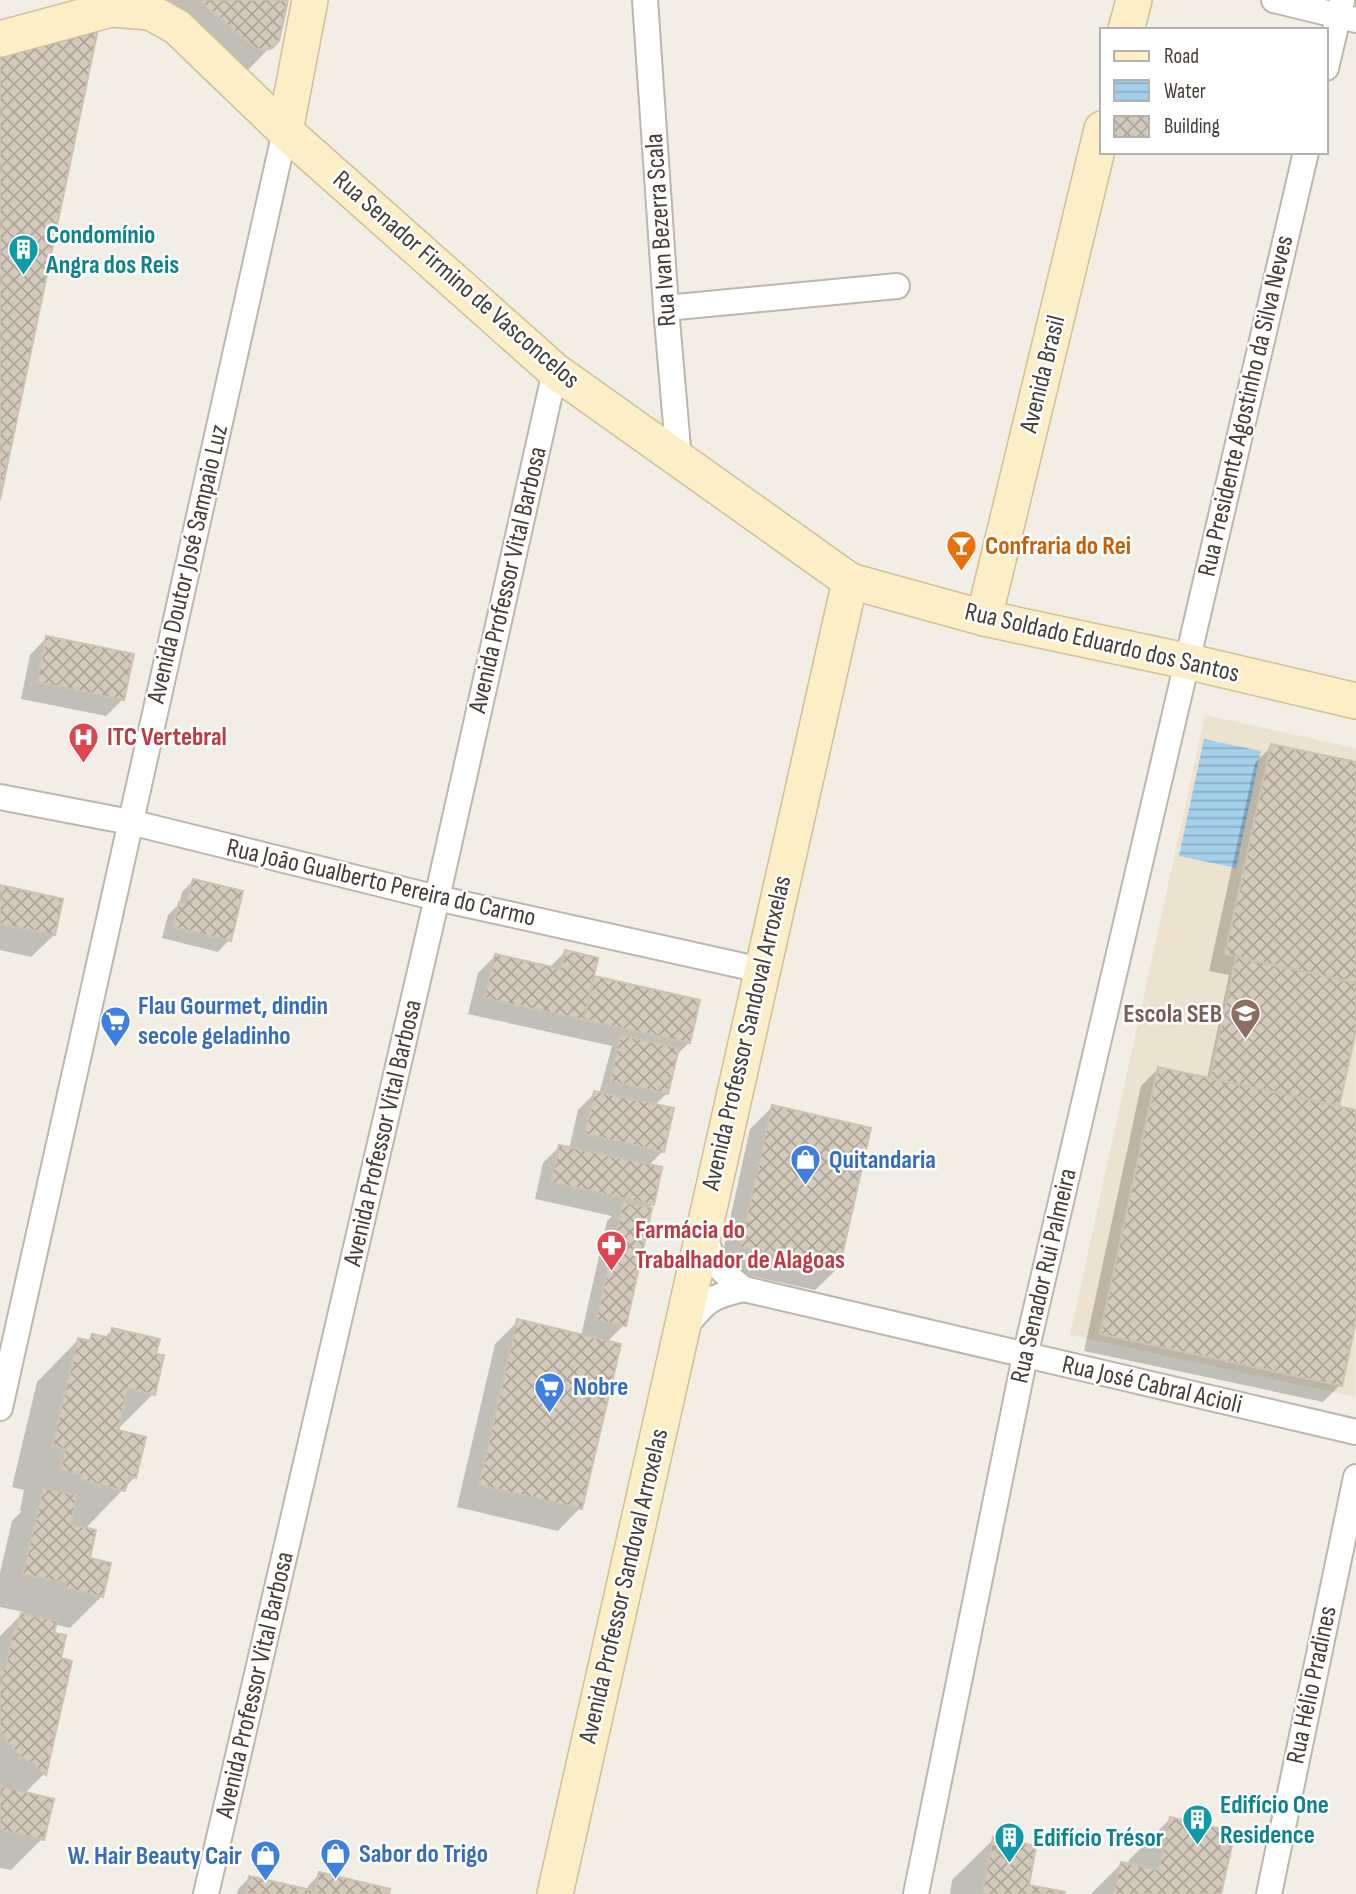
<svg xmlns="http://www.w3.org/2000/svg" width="1356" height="1894" font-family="'Sofia Sans Condensed',sans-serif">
<defs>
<pattern id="water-rules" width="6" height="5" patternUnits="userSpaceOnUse" patternTransform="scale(1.75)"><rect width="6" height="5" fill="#a5d0ec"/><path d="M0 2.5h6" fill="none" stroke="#88aac0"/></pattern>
<pattern id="building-cross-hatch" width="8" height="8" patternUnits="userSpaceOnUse" patternTransform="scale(1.75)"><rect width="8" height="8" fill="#d3cabc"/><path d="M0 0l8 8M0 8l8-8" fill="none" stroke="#ada59a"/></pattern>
</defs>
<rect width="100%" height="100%" fill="#f2eee6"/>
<polygon fill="#ebe3d0" points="1205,715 1356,748 1355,1397 1070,1335"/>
<polygon fill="url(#water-rules)" points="1204,739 1261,751 1236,868 1179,856"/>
<g fill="#0003">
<polygon points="150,0 286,0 277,40 248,70 241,72"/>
<polygon points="47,637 123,699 106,716 21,699 30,655"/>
<polygon points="1272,746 1356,764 1356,1022 1337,1107 1356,1111 1356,1313 1340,1385 1323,1402 1084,1351 1141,1086 1158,1069 1207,1079 1229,975 1209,971 1255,763"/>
<polygon points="193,881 229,940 218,952 162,938 168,915 179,904 182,892"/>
<polygon points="0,887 54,935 31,957 0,950"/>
<polygon points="565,952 592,978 698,1001 689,1043 675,1056 667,1093 654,1106 663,1151 648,1166 653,1204 647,1209 624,1325 607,1342 580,1508 558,1531 457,1507 495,1344 518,1321 581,1336 607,1221 612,1216 535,1199 543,1163 560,1146 569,1149 578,1110 595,1093 599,1094 612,1046 468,1014 478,973 495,956 549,968"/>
<polygon points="772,1107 838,1268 815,1290 719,1269 750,1129"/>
<polygon points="112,1330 154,1355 153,1394 115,1432 135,1477 85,1529 88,1559 102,1596 70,1628 54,1624 52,1634 59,1659 70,1662 44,1774 24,1794 42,1839 11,1870 0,1868 0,1636 24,1612 0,1607 0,1573 12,1521 22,1511 20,1511 24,1490 12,1487 37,1382 78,1340 86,1342 92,1336 104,1338"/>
<polygon points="1170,1819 1219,1894 1091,1894 1121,1864 1128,1865 1129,1860"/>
<polygon points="994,1839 1026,1886 1062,1894 950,1894 952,1880"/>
<polygon points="320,1874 387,1894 237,1894 238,1889 249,1878 307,1891 308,1886"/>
</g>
<g fill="url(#building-cross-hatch)" stroke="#cdc1af" stroke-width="2">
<polygon points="198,0 288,0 279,41 272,48 265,50 255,48"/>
<polygon points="99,24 0,500 0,54"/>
<polygon points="46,636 134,654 124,700 37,682"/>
<polygon points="1271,744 1356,762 1356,983 1225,954"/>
<polygon points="193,879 243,891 231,941 173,927 179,902 186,903"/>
<polygon points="0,885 63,899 55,935 0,924"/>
<polygon points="565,950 598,958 584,1020 484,998 495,954 561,969"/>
<polygon points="1236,957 1356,983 1356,1030 1339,1106 1210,1078"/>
<polygon points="594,976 700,1000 690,1043 584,1020"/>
<polygon points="620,1035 679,1048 668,1094 610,1081"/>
<polygon points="1158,1067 1356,1110 1356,1321 1342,1386 1100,1334"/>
<polygon points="594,1091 674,1108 664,1152 585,1134"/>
<polygon points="772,1105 871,1128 839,1269 740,1247"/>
<polygon points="559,1145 662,1167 654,1205 551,1182"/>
<polygon points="623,1202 652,1208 626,1326 596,1320"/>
<polygon points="517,1319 621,1344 582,1509 479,1485"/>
<polygon points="112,1328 160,1339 156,1354 164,1355 155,1395 128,1388 118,1430 146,1437 136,1478 129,1476 125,1491 81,1480 82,1475 60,1470 65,1449 52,1446 78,1338 90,1341 92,1334 110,1338"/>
<polygon points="43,1488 77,1495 71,1524 96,1530 90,1558 111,1563 103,1597 65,1588 66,1583 23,1574"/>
<polygon points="21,1613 57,1621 54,1633 66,1635 61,1658 72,1661 46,1775 34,1764 21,1757 6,1741 0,1730 0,1668 5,1669 14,1628 17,1629"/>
<polygon points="0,1786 54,1799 44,1840 0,1830"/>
<polygon points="1170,1817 1235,1832 1221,1894 1113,1894 1121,1862 1158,1870"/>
<polygon points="993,1837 1036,1846 1029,1885 1065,1892 1064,1894 982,1894"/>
<polygon points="319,1872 390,1889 389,1894 314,1894"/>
<polygon points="249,1876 315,1891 314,1894 245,1894"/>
</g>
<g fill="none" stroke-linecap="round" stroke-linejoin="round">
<defs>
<g id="street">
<polyline points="645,0 666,308 679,460"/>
<polyline points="1274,0 1356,20"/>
<polyline points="1326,68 1342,1"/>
<polyline points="666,308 897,286"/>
<polyline points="0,797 130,822 437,898 761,970"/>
<path d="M 704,1234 C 713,1264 719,1270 744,1289 L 1356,1432"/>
<path d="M 685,1327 C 706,1301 711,1296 744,1289"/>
<polyline points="0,1408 285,131"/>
<polyline points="206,1894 437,898 555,371"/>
<polyline points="916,1894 1025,1356 1306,152"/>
<polyline points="1269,1894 1356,1477"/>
</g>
<g id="secondary">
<polyline points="1126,30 1134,0"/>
<polyline points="0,39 111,9 150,12 177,27 285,131 555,371 850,581 984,618 1186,661 1356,701"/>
<polyline points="285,131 310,0"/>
<polyline points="984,618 1102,129"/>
<polyline points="555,1894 850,581"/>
</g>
</defs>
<use href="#street" stroke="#bdb6a9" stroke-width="28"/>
<use href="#secondary" stroke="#d0c098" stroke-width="38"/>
<use href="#street" stroke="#fff" stroke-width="24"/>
<use href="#secondary" stroke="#fceec6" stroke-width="35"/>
</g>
<defs>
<symbol id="building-pin" viewBox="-11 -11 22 30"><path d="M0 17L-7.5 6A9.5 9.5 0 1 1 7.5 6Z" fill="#0f9aa8" stroke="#fff"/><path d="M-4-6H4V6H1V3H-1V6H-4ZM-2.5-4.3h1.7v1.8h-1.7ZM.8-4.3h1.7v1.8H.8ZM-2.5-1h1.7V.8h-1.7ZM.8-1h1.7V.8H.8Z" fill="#fff"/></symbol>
<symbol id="bar-pin" viewBox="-11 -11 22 30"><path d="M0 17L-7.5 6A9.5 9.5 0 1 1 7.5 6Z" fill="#e8710a" stroke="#fff"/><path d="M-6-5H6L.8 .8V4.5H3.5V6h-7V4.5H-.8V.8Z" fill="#fff"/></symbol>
<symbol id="hospital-pin" viewBox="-11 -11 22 30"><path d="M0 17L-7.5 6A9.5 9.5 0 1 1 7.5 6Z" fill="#e0444e" stroke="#fff"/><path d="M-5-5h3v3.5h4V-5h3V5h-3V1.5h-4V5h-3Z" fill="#fff"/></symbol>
<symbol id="school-pin" viewBox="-11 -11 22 30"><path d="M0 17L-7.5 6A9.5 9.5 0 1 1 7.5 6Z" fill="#8d6e63" stroke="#fff"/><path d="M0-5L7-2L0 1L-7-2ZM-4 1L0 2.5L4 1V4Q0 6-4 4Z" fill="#fff"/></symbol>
<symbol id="supermarket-pin" viewBox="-11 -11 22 30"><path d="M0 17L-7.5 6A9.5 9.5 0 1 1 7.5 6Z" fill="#3f7fe0" stroke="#fff"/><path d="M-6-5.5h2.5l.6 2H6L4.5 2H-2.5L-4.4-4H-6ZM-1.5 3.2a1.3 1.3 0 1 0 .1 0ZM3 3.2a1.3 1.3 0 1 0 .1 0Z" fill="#fff"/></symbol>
<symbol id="shop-pin" viewBox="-11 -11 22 30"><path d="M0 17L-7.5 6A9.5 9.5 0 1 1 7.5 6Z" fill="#3f7fe0" stroke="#fff"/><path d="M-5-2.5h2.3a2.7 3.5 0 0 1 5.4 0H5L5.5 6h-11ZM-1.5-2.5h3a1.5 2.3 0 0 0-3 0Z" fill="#fff"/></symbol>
<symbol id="pharmacy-pin" viewBox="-11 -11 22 30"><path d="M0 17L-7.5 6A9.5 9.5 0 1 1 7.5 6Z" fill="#e0444e" stroke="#fff"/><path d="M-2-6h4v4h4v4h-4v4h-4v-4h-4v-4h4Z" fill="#fff"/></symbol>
</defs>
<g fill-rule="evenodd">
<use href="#building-pin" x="6" y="232" width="35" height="47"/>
<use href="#bar-pin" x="944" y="528" width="35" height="47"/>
<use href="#hospital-pin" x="66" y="720" width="35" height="47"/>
<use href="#school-pin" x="1228" y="996" width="35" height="47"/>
<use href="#supermarket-pin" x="98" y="1004" width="35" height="47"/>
<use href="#shop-pin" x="788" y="1142" width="35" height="47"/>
<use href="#pharmacy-pin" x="594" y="1228" width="35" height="47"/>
<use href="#supermarket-pin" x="532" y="1370" width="35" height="47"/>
<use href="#building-pin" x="1180" y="1802" width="35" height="47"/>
<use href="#building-pin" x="992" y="1820" width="35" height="47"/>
<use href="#shop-pin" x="318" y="1836" width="35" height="47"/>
<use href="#shop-pin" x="248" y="1838" width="35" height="47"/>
</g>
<g text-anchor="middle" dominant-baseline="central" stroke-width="5" stroke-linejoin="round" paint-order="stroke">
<g font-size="26" fill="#443e36" stroke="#fff">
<text transform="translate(661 230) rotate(-94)">Rua Ivan Bezerra Scala</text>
<text transform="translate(456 280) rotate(41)">Rua Senador Firmino de Vasconcelos</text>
<text transform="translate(1043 374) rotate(-76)">Avenida Brasil</text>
<text transform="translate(1246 406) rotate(-77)">Rua Presidente Agostinho da Silva Neves</text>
<text transform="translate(188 564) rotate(-77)">Avenida Doutor José Sampaio Luz</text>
<text transform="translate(508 580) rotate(-77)">Avenida Professor Vital Barbosa</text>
<text transform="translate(1102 643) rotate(13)">Rua Soldado Eduardo dos Santos</text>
<text transform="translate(381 883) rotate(13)">Rua João Gualberto Pereira do Carmo</text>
<text transform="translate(747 1033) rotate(-77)">Avenida Professor Sandoval Arroxelas</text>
<text transform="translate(383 1133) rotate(-77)">Avenida Professor Vital Barbosa</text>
<text transform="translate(1044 1276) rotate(-77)">Rua Senador Rui Palmeira</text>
<text transform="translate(1152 1385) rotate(13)">Rua José Cabral Acioli</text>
<text transform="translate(624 1586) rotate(-77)">Avenida Professor Sandoval Arroxelas</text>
<text transform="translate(255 1685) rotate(-77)">Avenida Professor Vital Barbosa</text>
<text transform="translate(1312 1685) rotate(-78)">Rua Hélio Pradines</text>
</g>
<g font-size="26" font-weight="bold" fill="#0d838f" stroke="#fff" text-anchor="start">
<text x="46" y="235">Condomínio<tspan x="46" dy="30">Angra dos Reis</tspan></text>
<text x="1220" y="1805">Edifício One<tspan x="1220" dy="30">Residence</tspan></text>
<text x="1033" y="1838">Edifício Trésor</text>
</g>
<g font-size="26" font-weight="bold" fill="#c56008" stroke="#fff" text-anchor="start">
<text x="985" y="546">Confraria do Rei</text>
</g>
<g font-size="26" font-weight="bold" fill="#be3a42" stroke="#fff" text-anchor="start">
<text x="107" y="737">ITC Vertebral</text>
<text x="635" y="1230">Farmácia do<tspan x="635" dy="30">Trabalhador de Alagoas</tspan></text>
</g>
<g font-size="26" font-weight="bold" fill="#366cbe" stroke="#fff" text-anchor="start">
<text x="138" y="1006">Flau Gourmet, dindin<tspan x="138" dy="30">secole geladinho</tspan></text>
<text x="829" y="1160">Quitandaria</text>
<text x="573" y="1387">Nobre</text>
<text x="359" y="1854">Sabor do Trigo</text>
<text x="242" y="1856" text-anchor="end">W. Hair Beauty Cair</text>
</g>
<g font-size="26" font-weight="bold" fill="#785e54" stroke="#fff" text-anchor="end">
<text x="1222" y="1014">Escola SEB</text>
</g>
</g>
<rect x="1100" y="28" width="228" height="126" fill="#ffffff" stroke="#b4b2af" stroke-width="2"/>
<rect x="1114" y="51" width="35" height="10" fill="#fceec6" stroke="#b4b2af" stroke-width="2"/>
<text x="1164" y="63" font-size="21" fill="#443e36">Road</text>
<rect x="1114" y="80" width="35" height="21" fill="url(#water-rules)" stroke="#b4b2af" stroke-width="2"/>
<text x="1164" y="98" font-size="21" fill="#443e36">Water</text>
<rect x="1114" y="116" width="35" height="21" fill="url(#building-cross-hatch)" stroke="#b4b2af" stroke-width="2"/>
<text x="1164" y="133" font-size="21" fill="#443e36">Building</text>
</svg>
